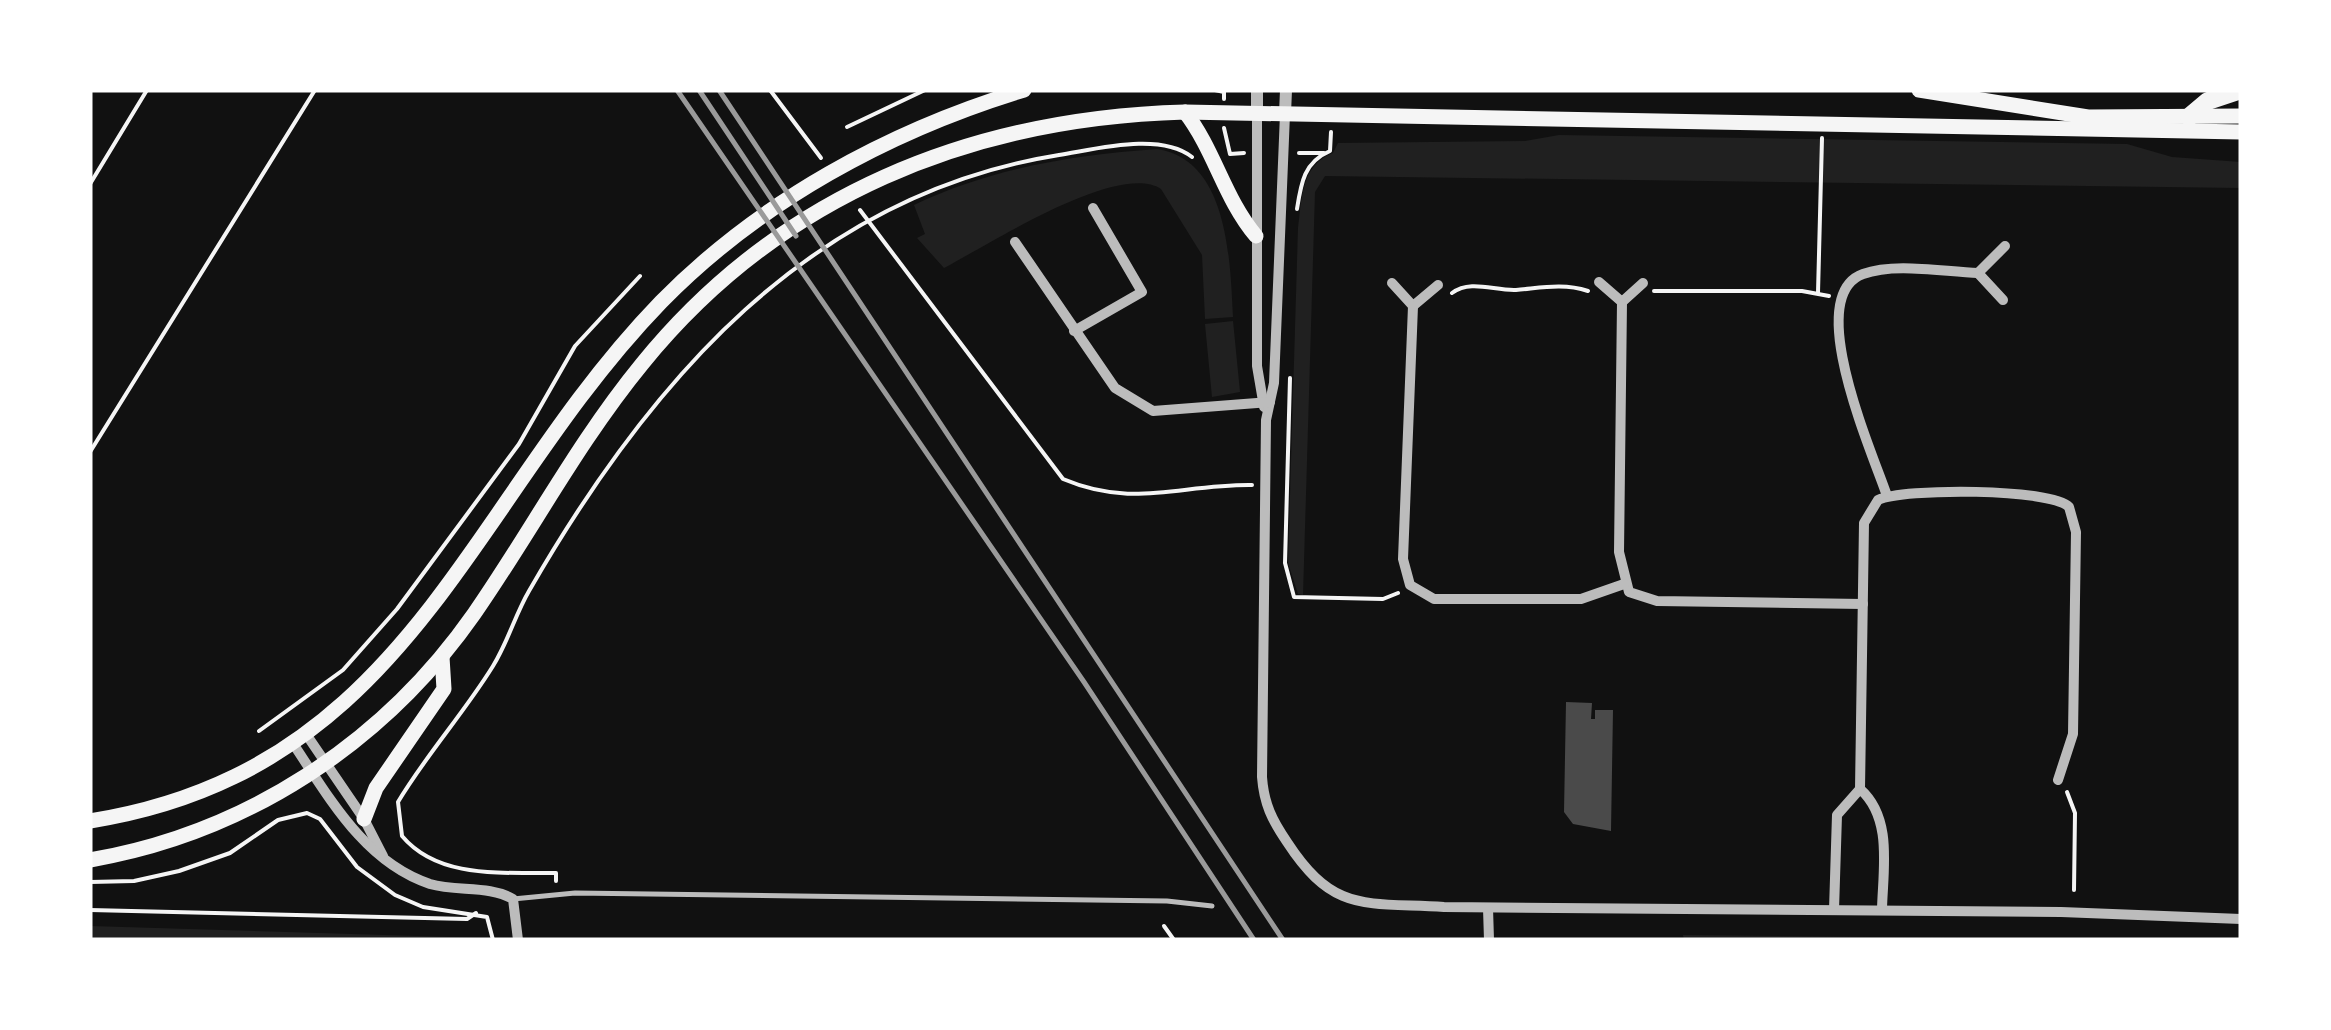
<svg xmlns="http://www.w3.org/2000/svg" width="2331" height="1030" font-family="'Golos Text',sans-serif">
<rect width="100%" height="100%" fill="#111"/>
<g fill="#202020">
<path d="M 1559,135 L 2127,144 L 2172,157 L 2241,162 L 2241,188 L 1325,176 L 1315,192 L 1303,595 L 1298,594 L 1288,563 L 1298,228 C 1302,198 1301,165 1333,153 L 1338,143 L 1525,141 Z"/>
<path d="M 1157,149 C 1229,160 1230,261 1233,317 L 1205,319 L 1202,255 L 1161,189 C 1118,161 988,245 944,268 L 917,238 L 925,234 L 914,205 C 992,168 1073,155 1157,149 Z"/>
<polygon points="1233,321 1240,392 1212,397 1205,324"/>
<polygon points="90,926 483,938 483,940 90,940"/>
<polygon points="1683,935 2143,940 1684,940"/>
</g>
<polygon fill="#4a4a4a" points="1566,702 1592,703 1591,719 1595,719 1595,710 1613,710 1611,831 1573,824 1564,812"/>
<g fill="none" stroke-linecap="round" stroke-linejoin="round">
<g stroke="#f5f5f5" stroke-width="4">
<polyline points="770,90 821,158"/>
<polyline points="1215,90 1224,92 1224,99"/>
<polyline points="847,127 925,90"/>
<polyline points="1224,128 1230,154 1244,153"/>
<polyline points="1299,153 1324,153"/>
<polyline points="90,184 147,90"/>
<path d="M 1297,209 C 1301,183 1304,162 1330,151 L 1331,132"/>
<path d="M 860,210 L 1063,479 C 1134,509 1180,484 1252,485"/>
<polyline points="1654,291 1802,291 1829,296"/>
<path d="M 1452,293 C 1471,279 1494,291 1516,290 C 1541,288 1563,283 1588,291"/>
<polyline points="1818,293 1822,138"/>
<polyline points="1290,378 1285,563 1294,597 1383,599 1398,593"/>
<polyline points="90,452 315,90"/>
<polyline points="259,731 343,670 397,609 519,444 575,346 640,276"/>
<polyline points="2067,792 2075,813 2074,890"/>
<path d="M 556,881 L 556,873 C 505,872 439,880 402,836 L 398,802 C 426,755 464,713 493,666 C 508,642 515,615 529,591 C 649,382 809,195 1059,155 C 1097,149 1160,132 1192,157"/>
<polyline points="90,882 134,881 179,871 230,853 278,820 307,813 320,819 357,867 395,895 423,907 487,917 493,940"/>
<polyline points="90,910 467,919 476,913"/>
<polyline points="1164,926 1174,940"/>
</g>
<polyline stroke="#bcbcbc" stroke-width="5" points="513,899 575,893 1167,901 1212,906"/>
<g stroke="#bcbcbc" stroke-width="10">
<polyline points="1257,114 1257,366 1264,407"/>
<path d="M 1285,114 L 1274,383 L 1266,420 L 1262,777 C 1264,804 1272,820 1287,842 C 1334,914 1365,902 1444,907 L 2061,912 L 2241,919"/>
<polyline points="1015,242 1115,388 1153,411 1270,402"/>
<polyline points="1599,282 1622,302 1643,283"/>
<polyline points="1392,283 1413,306 1438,285"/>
<polyline points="2003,300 1978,273 2005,246"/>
<polyline points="1622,302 1619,552 1629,592 1657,601 1863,604"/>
<polyline points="1413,306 1403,559 1410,585 1434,599 1581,599 1624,584"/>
<polyline points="1074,331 1142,292 1093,208"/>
<path d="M 1887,496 C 1873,454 1802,296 1863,274 C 1895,262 1944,272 1978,273"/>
<polyline points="306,734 364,819 383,856"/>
<path d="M 292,742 C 329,797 364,862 430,884 C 457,892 489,885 513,899 L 518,940"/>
<polyline points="1488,908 1489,940"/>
<path d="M 1882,909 C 1883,869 1893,818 1860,789 L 1864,523 L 1878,500 C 1903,488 2051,488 2069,507 L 2076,532 L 2073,734 L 2058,780"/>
<polyline points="1834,910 1837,815 1860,789"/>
</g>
<g stroke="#bcbcbc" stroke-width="12">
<polyline points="1257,114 1257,90"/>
<polyline points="1285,114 1286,90"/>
</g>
<g stroke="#f5f5f5" stroke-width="15">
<polyline points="1919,90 2088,117 2241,116"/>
<path d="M 1185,112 C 1215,151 1224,198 1256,236"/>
<polyline points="364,819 376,788 444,689 442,657"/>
<path d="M 90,821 C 410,770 467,502 661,302 C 760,201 889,131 1024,90"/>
<path d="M 90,860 C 246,833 383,744 474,614 C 531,532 578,442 642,364 C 779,195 971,118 1185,112 L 2241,132"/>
</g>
<polyline stroke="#f5f5f5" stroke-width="18" points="2189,117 2208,101 2241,90"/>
<g stroke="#9a9a9a" stroke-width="5">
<polyline points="677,90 1084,682 1254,940"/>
<polyline points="699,90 796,236"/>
<polyline points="719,90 1283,940"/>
</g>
</g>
<rect width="2331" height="1030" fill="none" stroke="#ffffff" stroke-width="185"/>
</svg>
